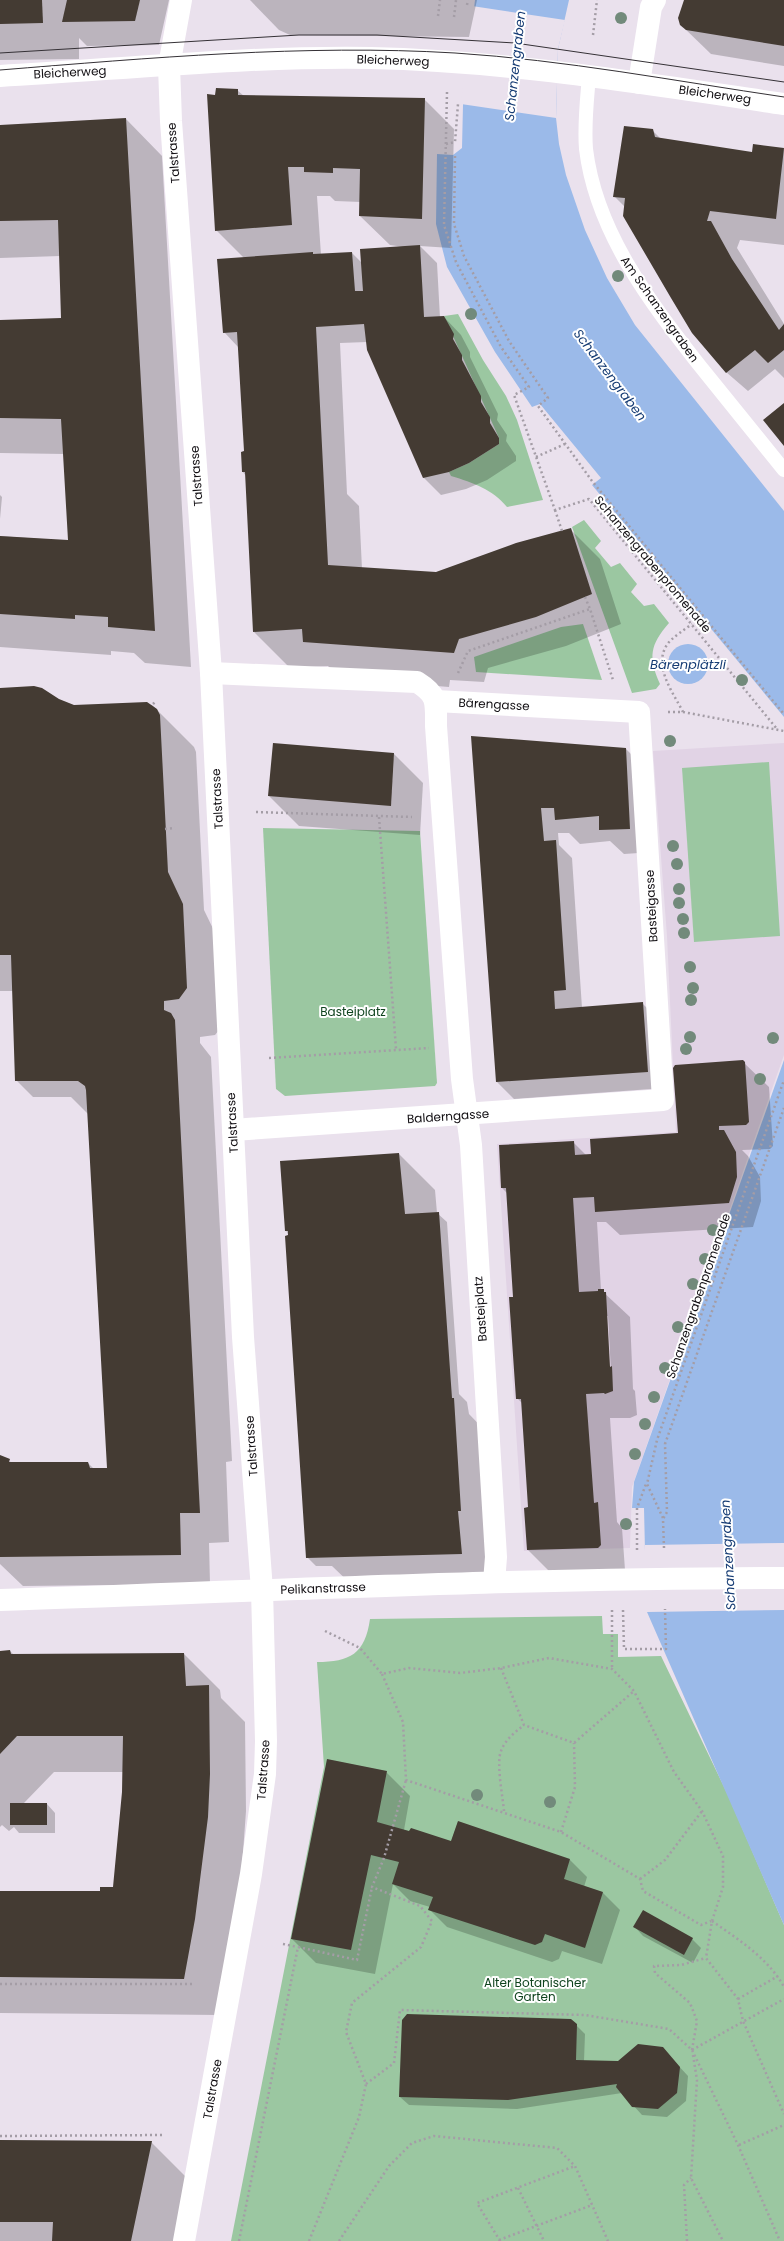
<svg xmlns="http://www.w3.org/2000/svg" width="784" height="2241" font-family="Poppins,sans-serif">
<rect width="100%" height="100%" fill="#eae1ed"/>
<polygon fill="#e1d3e5" points="784,743 784,1055 632,1487 630,1548 524,1551 497,1144 676,1132 667,936 653,751"/>
<g fill="#9bc7a1">
<path d="M 458,314 L 483,360 L 506,396 L 517,420 L 543,500 L 507,507 C 492,489 474,483 451,476 L 449,472 L 469,463 L 499,444 L 499,438 L 444,316 Z"/>
<path d="M 584,520 L 601,541 L 595,548 L 611,567 L 620,563 L 637,584 L 631,592 L 644,606 L 654,604 L 669,623 C 650,645 648,657 660,684 L 656,689 L 632,693 L 572,527 Z"/>
<polygon points="583,624 602,680 476,672 474,657 561,627"/>
<polygon points="769,762 780,936 694,942 682,768"/>
<polygon points="263,828 420,831 437,1083 435,1086 285,1096 276,1089"/>
<path d="M 602,1616 L 603,1634 L 618,1634 L 618,1657 L 661,1656 L 728,1795 L 784,1925 L 784,2241 L 231,2241 L 324,1767 L 317,1662 C 350,1662 365,1654 370,1619 Z"/>
</g>
<g fill="#9bbae9">
<polygon points="475,0 569,0 558,49 556,118 559,144 566,175 585,230 607,278 635,325 784,511 784,717 592,485 601,478 540,404 532,407 495,352 447,267 436,224 437,154 453,155 462,148 463,105"/>
<circle cx="688" cy="664" r="20"/>
<polygon points="784,1060 784,1925 647,1612 647,1605 655,1601 654,1556 650,1551 645,1551 644,1508 632,1508 634,1482"/>
</g>
<g fill="#eae1ed">
<polygon points="472,6 565,20 558,49 556,118 461,104"/>
<polygon points="784,1543 784,1610 647,1612 647,1603 653,1600 652,1557 649,1553 645,1553 645,1545"/>
</g>
<g fill="#0003" fill-rule="evenodd">
<polygon points="0,0 169,0 159,45 87,46 79,38 79,59 0,60"/>
<polygon points="250,0 477,0 469,37 290,35 279,30"/>
<polygon points="685,0 784,0 784,66 711,54 681,25"/>
<path d="M 237,90 L 244,96 L 424,99 L 454,129 L 451,248 L 420,246 L 437,263 L 440,318 L 444,317 L 461,335 L 470,352 L 470,357 L 498,414 L 497,420 L 507,435 L 506,441 L 516,456 L 516,461 L 487,480 L 466,489 L 441,495 L 423,477 L 367,342 L 340,343 L 347,494 L 359,506 L 362,569 L 437,573 L 571,530 L 600,559 L 621,624 L 566,646 L 488,668 L 484,682 L 450,680 L 449,687 L 340,678 L 328,666 L 290,668 L 254,632 L 246,476 L 243,472 L 245,452 L 239,348 L 224,332 L 244,258 L 216,230 L 216,96 ZM 317,196 L 330,196 L 335,201 L 361,202 L 360,216 L 390,245 L 404,247 L 362,263 L 352,253 L 321,255 Z"/>
<polygon points="126,119 162,156 191,667 145,663 134,653 111,651 111,655 0,647 0,536 69,541 64,454 0,453 0,321 62,319 60,256 0,258 0,126"/>
<polygon points="652,130 661,139 753,153 754,145 784,149 784,245 740,240 737,248 784,324 784,378 775,369 748,391 726,372 625,207 614,196"/>
<polygon points="0,495 2,497 0,519"/>
<polygon points="0,689 59,700 74,706 140,703 152,705 194,747 196,752 204,910 219,941 223,1025 215,1035 200,1037 200,1043 211,1057 232,1461 226,1462 229,1542 209,1543 210,1584 23,1586 0,1564 0,1457 13,1463 88,1463 94,1469 108,1469 88,1114 71,1097 33,1097 16,1080 14,991 0,991"/>
<polygon points="274,744 394,754 423,783 420,835 299,826 269,796"/>
<polygon points="626,749 650,773 654,852 624,854 610,841 580,844 569,833 558,833 559,845 572,858 582,1008 642,1003 659,1020 665,1088 514,1099 497,1082 479,813"/>
<path d="M 742,1061 L 769,1087 L 773,1146 L 770,1149 L 742,1150 L 748,1156 L 760,1177 L 761,1201 L 753,1227 L 620,1235 L 606,1222 L 597,1222 L 601,1290 L 630,1317 L 633,1389 L 635,1391 L 637,1415 L 630,1418 L 610,1418 L 617,1522 L 622,1528 L 625,1570 L 552,1574 L 528,1550 L 529,1508 L 522,1403 L 517,1398 L 514,1298 L 507,1193 L 502,1188 L 573,1142 L 587,1156 L 679,1134 ZM 606,1316 L 608,1316 L 611,1372 L 609,1372 Z"/>
<polygon points="399,1154 435,1190 437,1213 447,1222 459,1394 467,1402 469,1414 495,1441 494,1588 357,1590 332,1566 316,1566 307,1557 289,1237 286,1230"/>
<polygon points="10,1651 14,1655 184,1654 220,1690 221,1698 245,1722 246,1811 240,1894 220,2015 0,2013 0,1892 101,1892 114,1888 123,1793 124,1772 54,1772 23,1804 47,1804 55,1813 55,1833 19,1833 14,1827 9,1831 2,1825 0,1827 0,1652"/>
<polygon points="386,1772 410,1796 404,1830 451,1842 458,1822 570,1860 587,1877 584,1887 603,1893 620,1910 602,1964 562,1951 559,1959 552,1962 447,1927 430,1910 430,1907 410,1901 393,1884 375,1974 316,1963 292,1939"/>
<polygon points="635,1927 692,1939 701,1948 693,1963 643,1936"/>
<polygon points="571,2020 585,2034 584,2061 618,2062 662,2048 688,2076 686,2101 667,2117 642,2115 622,2093 517,2109 409,2105 400,2097"/>
<polygon points="0,2141 151,2142 187,2178 174,2241 0,2241"/>
</g>
<g fill="#443b33">
<polygon points="0,0 42,0 43,23 0,24"/>
<polygon points="67,0 140,0 135,21 62,22"/>
<polygon points="684,0 784,0 784,46 686,30 680,25 678,18"/>
<polygon points="216,88 238,89 238,95 425,98 422,219 359,216 360,169 333,168 333,173 304,172 304,167 288,167 292,225 215,231 207,94 215,95"/>
<polygon points="126,118 155,631 108,627 108,617 75,615 75,619 0,614 0,536 68,540 61,419 0,418 0,320 61,318 58,220 0,221 0,125"/>
<polygon points="624,126 653,129 655,137 752,152 753,144 784,148 776,219 710,211 707,221 711,221 732,259 779,330 784,324 784,350 768,363 755,350 726,373 692,333 671,298 623,216 625,198 613,197"/>
<polygon points="420,245 424,317 444,316 454,334 453,339 462,355 462,360 481,396 481,402 490,417 490,423 499,438 499,444 469,463 449,472 423,478 367,350 364,324 316,327 328,565 436,572 516,543 571,528 592,594 536,617 459,639 454,653 303,642 302,629 253,632 245,472 242,472 241,452 244,451 237,332 223,333 217,259 313,252 313,254 352,252 355,291 363,291 360,249"/>
<polygon points="784,403 784,446 763,420"/>
<polygon points="34,686 42,688 59,699 74,705 147,702 157,709 160,715 168,872 183,904 187,988 179,999 164,1001 164,1010 171,1013 175,1020 200,1513 180,1513 181,1555 0,1557 0,1455 10,1459 9,1462 88,1462 90,1468 107,1468 86,1090 85,1086 78,1081 15,1081 11,955 0,955 0,688"/>
<polygon points="471,736 626,748 630,829 599,830 599,816 555,820 554,808 541,808 544,841 556,840 566,990 554,991 555,1009 643,1002 648,1072 496,1082"/>
<polygon points="273,743 394,753 391,806 268,796"/>
<polygon points="743,1060 745,1062 749,1122 746,1125 719,1126 719,1130 724,1130 736,1152 737,1177 729,1203 595,1212 594,1197 573,1198 579,1292 598,1291 598,1289 604,1289 604,1292 606,1292 610,1367 612,1366 613,1391 605,1394 604,1393 586,1394 594,1503 598,1502 601,1545 598,1548 527,1550 524,1508 528,1507 521,1399 516,1399 509,1297 513,1297 506,1188 501,1188 499,1145 574,1141 575,1155 591,1154 590,1139 678,1133 673,1068 675,1065"/>
<polygon points="399,1153 405,1214 439,1212 451,1384 452,1398 454,1398 461,1511 458,1511 462,1554 306,1558 285,1236 288,1235 288,1231 285,1231 280,1161"/>
<polygon points="10,1650 11,1654 184,1653 186,1686 209,1685 210,1774 208,1817 195,1919 184,1979 0,1977 0,1891 100,1891 100,1887 113,1887 122,1792 123,1736 17,1736 0,1754 0,1651"/>
<polygon points="327,1759 387,1771 377,1822 409,1831 411,1828 451,1841 458,1821 570,1859 564,1879 603,1892 585,1948 545,1934 542,1942 535,1945 428,1910 433,1897 392,1884 399,1862 371,1855 351,1950 291,1939"/>
<rect x="10" y="1803" width="37" height="22"/>
<polygon points="643,1910 693,1938 684,1955 633,1927"/>
<polygon points="407,2014 571,2019 577,2024 576,2060 618,2061 638,2044 663,2047 680,2067 677,2093 658,2109 632,2107 616,2087 617,2084 508,2100 399,2097 402,2020"/>
<polygon points="0,2140 152,2141 131,2241 52,2241 53,2222 0,2222"/>
</g>
<g fill="none" stroke-linecap="round" stroke-linejoin="round">
<g stroke="#a49da6" stroke-width="2.5" stroke-dasharray="2 3" stroke-linecap="butt">
<polyline points="467,5 468,0"/>
<polyline points="438,16 440,0"/>
<polyline points="454,17 456,0"/>
<polyline points="593,35 597,0"/>
<polyline points="447,92 444,225 456,262 501,347 529,387 514,395 555,510 589,499 777,729"/>
<polyline points="446,144 455,142 458,104"/>
<polyline points="455,156 454,224 464,256 509,341 548,398 538,406 592,481 783,713"/>
<polyline points="536,457 565,444"/>
<polyline points="555,510 562,531"/>
<polyline points="585,597 590,609"/>
<polyline points="458,673 468,651 590,609 613,680"/>
<polyline points="153,704 156,701"/>
<polyline points="668,712 683,712 784,731"/>
<path d="M 683,712 C 673,692 650,663 670,641 C 676,635 684,630 692,624"/>
<polyline points="256,812 412,817"/>
<polyline points="379,817 396,1049"/>
<polyline points="165,829 175,828"/>
<polyline points="269,1058 429,1048"/>
<polyline points="663,1518 647,1484 657,1440 784,1080"/>
<polyline points="664,1548 663,1519 667,1512 665,1444 784,1108"/>
<polyline points="637,1550 637,1508 646,1484"/>
<polyline points="612,1610 612,1669"/>
<polyline points="623,1610 624,1649 666,1649 665,1609"/>
<polyline points="325,1631 360,1648 382,1674 409,1668 460,1673 501,1668 549,1658 612,1669 634,1691 674,1772 702,1811 723,1856 723,1887 712,1921 706,1958 738,1999 743,2021 784,2114"/>
<polyline points="501,1668 524,1725 574,1743 634,1691"/>
<polyline points="382,1674 403,1722 406,1780 561,1832 640,1879 643,1891 701,1925 711,1921"/>
<path d="M 504,1811 C 503,1798 496,1763 501,1751 C 505,1740 515,1732 524,1725"/>
<polyline points="561,1832 575,1787 574,1743"/>
<polyline points="640,1879 665,1860 702,1811"/>
<path d="M 712,1921 C 739,1940 768,1958 784,1987"/>
<polyline points="283,1944 298,1947"/>
<polyline points="0,1984 194,1984"/>
<polyline points="738,1999 778,1976"/>
<polyline points="692,2050 697,2021 690,2003 655,1973 654,1966 681,1965 706,1958"/>
<polyline points="692,2050 784,1999"/>
<polyline points="693,2055 697,2080 691,2178 723,2241"/>
<polyline points="366,2084 394,2063 400,2010 585,2015 669,2029 692,2050 738,2145 780,2241"/>
<polyline points="0,2136 164,2135"/>
<polyline points="739,2145 784,2125"/>
<polyline points="518,2188 544,2241"/>
<polyline points="499,2240 592,2205"/>
<polyline points="239,2241 298,1947 357,1960 372,1887"/>
<polyline points="309,2241 359,2117 366,2084 346,2032 352,2003 421,1947 432,1921 420,1906 372,1887 384,1858 406,1780"/>
<polyline points="339,2241 389,2166 412,2143 434,2136 557,2148 575,2166 608,2241"/>
<polyline points="500,2241 477,2203 575,2166"/>
<polyline points="687,2241 684,2185 691,2178"/>
</g>
<path stroke="#fff" stroke-width="14" d="M 589,76 C 587,100 584,124 586,149 C 596,232 650,302 700,366 C 728,401 756,435 784,470"/>
<g stroke="#fff" stroke-width="22">
<path d="M 0,76 C 123,69 248,56 371,58 C 510,61 647,84 784,104"/>
<polyline points="639,83 651,7 655,0"/>
<path d="M 211,673 L 417,682 C 438,695 436,702 436,726 L 462,1079 L 471,1145 L 496,1557 L 494,1582"/>
<polyline points="233,1130 663,1100 639,712 436,701"/>
<path d="M 0,1600 C 261,1591 522,1578 784,1578"/>
</g>
<polyline stroke="#fff" stroke-width="22" points="181,0 169,66 171,121 211,673 243,1337 262,1590 266,1741 265,1774 251,1874 184,2241"/>
<g stroke="#353136" stroke-width="1">
<polyline points="0,53 299,35 377,35 515,43 784,82"/>
<path d="M 0,70 C 149,58 305,44 455,53 C 565,60 675,81 784,97"/>
</g>
</g>
<g fill="#728a7b">
<circle cx="621" cy="18" r="6"/>
<circle cx="618" cy="276" r="6"/>
<circle cx="471" cy="314" r="6"/>
<circle cx="742" cy="680" r="6"/>
<circle cx="670" cy="741" r="6"/>
<circle cx="673" cy="846" r="6"/>
<circle cx="677" cy="864" r="6"/>
<circle cx="679" cy="889" r="6"/>
<circle cx="679" cy="903" r="6"/>
<circle cx="683" cy="919" r="6"/>
<circle cx="684" cy="933" r="6"/>
<circle cx="690" cy="967" r="6"/>
<circle cx="693" cy="988" r="6"/>
<circle cx="691" cy="1000" r="6"/>
<circle cx="690" cy="1037" r="6"/>
<circle cx="773" cy="1038" r="6"/>
<circle cx="686" cy="1049" r="6"/>
<circle cx="760" cy="1079" r="6"/>
<circle cx="713" cy="1230" r="6"/>
<circle cx="705" cy="1259" r="6"/>
<circle cx="693" cy="1284" r="6"/>
<circle cx="678" cy="1327" r="6"/>
<circle cx="665" cy="1368" r="6"/>
<circle cx="654" cy="1397" r="6"/>
<circle cx="645" cy="1424" r="6"/>
<circle cx="635" cy="1454" r="6"/>
<circle cx="626" cy="1524" r="6"/>
<circle cx="477" cy="1795" r="6"/>
<circle cx="550" cy="1802" r="6"/>
</g>
<g text-anchor="middle" dominant-baseline="central" stroke-width="4" stroke-linejoin="round" paint-order="stroke">
<g font-size="12" fill="#110e12" stroke="#fff">
<text transform="translate(393 60) rotate(2)">Bleicherweg</text>
<text transform="translate(70 72) rotate(-3)">Bleicherweg</text>
<text transform="translate(715 94) rotate(8)">Bleicherweg</text>
<text transform="translate(173 153) rotate(-94)">Talstrasse</text>
<text transform="translate(660 309) rotate(55)">Am Schanzengraben</text>
<text transform="translate(196 476) rotate(-94)">Talstrasse</text>
<text transform="translate(653 564) rotate(50)">Schanzengrabenpromenade</text>
<text transform="translate(494 704) rotate(3)">Bärengasse</text>
<text transform="translate(217 799) rotate(-93)">Talstrasse</text>
<text transform="translate(651 906) rotate(-93)">Basteigasse</text>
<text transform="translate(448 1116) rotate(-4)">Balderngasse</text>
<text transform="translate(232 1123) rotate(-93)">Talstrasse</text>
<text transform="translate(698 1296) rotate(-71)">Schanzengrabenpromenade</text>
<text transform="translate(480 1309) rotate(-94)">Basteiplatz</text>
<text transform="translate(251 1446) rotate(-94)">Talstrasse</text>
<text transform="translate(323 1588) rotate(-2)">Pelikanstrasse</text>
<text transform="translate(263 1770) rotate(-86)">Talstrasse</text>
<text transform="translate(212 2089) rotate(-80)">Talstrasse</text>
</g>
<g font-size="12" fill="#0f431e" stroke="#fff">
<text x="353" y="1011">Basteiplatz</text>
<text x="535" y="1982">Alter Botanischer<tspan x="535" dy="14">Garten</tspan></text>
</g>
<g font-size="13" font-style="italic" fill="#163c74" stroke="#fff">
<text transform="translate(515 66) rotate(-84)">Schanzengraben</text>
<text transform="translate(610 375) rotate(53)">Schanzengraben</text>
<text x="688" y="664">Bärenplätzli</text>
<text transform="translate(728 1555) rotate(-93)">Schanzengraben</text>
</g>
</g>
</svg>
